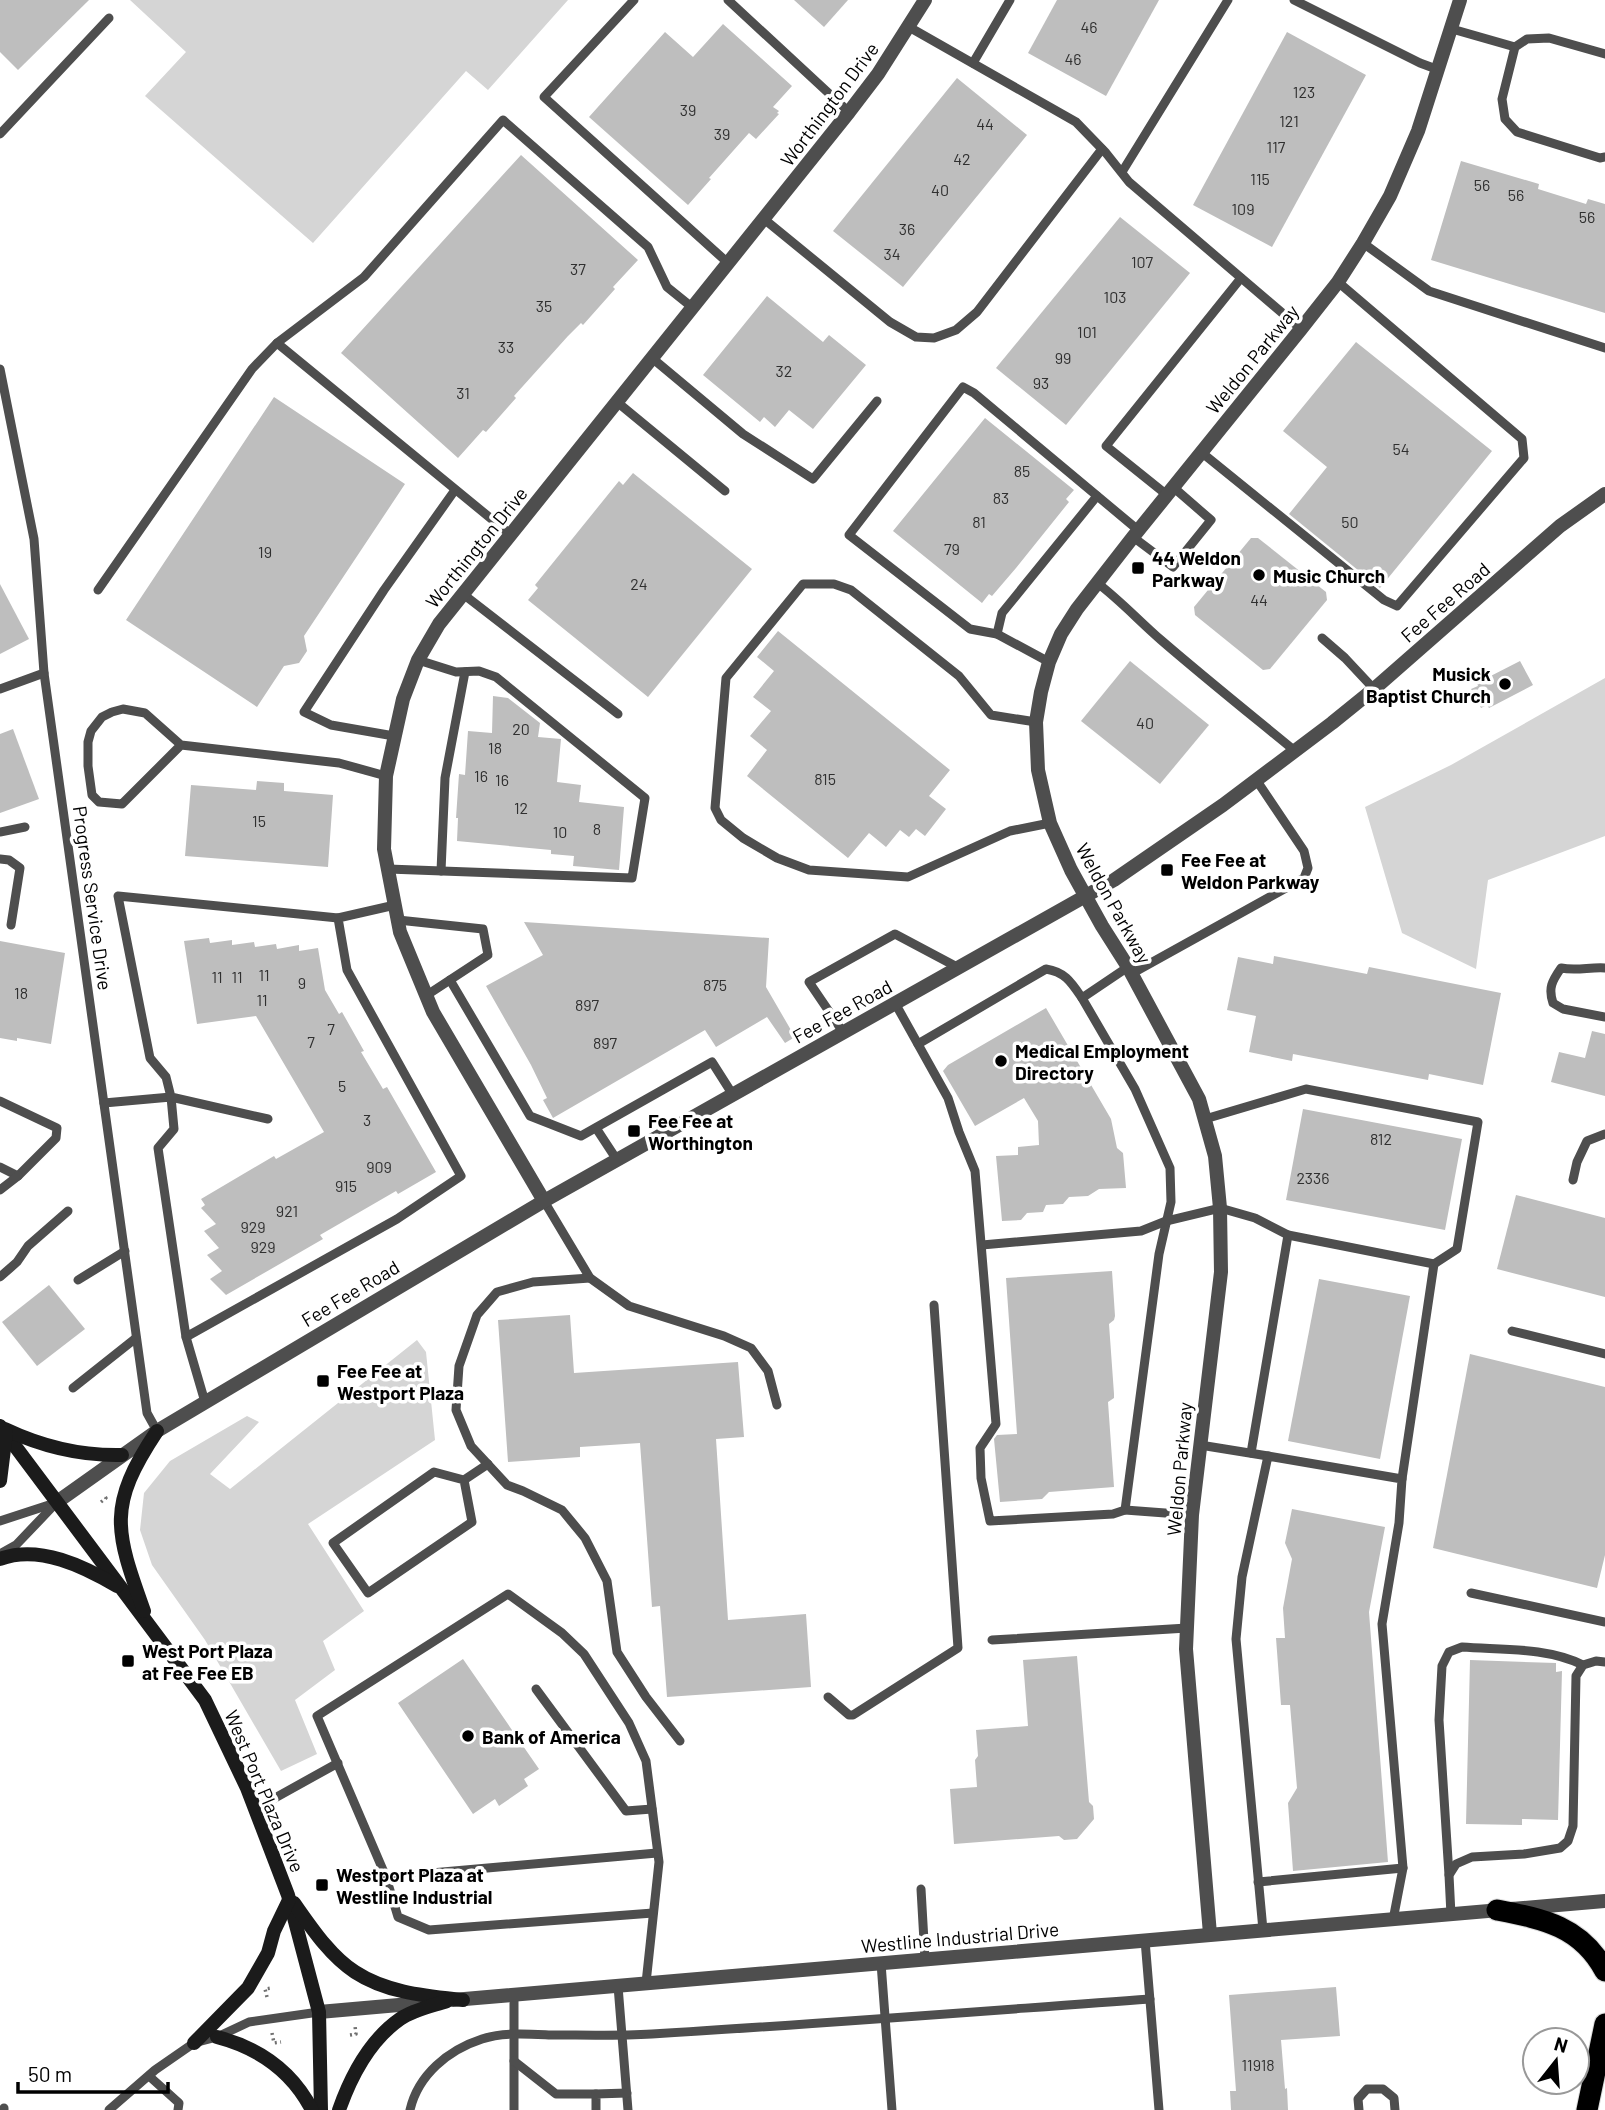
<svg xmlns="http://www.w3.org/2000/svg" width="1605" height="2110" font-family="Barlow,sans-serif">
<rect width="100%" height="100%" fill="#fff"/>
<g fill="#d5d5d5">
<polygon points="130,0 568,0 488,90 466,71 313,243 145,96 186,52"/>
<polygon points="1605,678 1605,836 1488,880 1476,969 1402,933 1365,807 1451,765"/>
<polygon points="417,1340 426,1352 435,1440 308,1524 364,1611 323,1641 335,1670 295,1700 317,1754 281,1771 205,1640 152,1565 140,1530 144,1493 170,1461 247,1416 259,1422 210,1474 230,1489"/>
</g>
<g fill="#bebebe">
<polygon points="0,0 89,0 18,70 0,52"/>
<polygon points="794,0 848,0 824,27"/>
<polygon points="1057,0 1159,0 1106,96 1028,53"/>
<polygon points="723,24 792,86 773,107 779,111 777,113 779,114 756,139 749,133 709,178 711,179 688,205 589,117 665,32 693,57"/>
<polygon points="1287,32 1366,75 1272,247 1193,205"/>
<polygon points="957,78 1027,135 903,287 833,231"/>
<polygon points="521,155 638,260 613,287 615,289 583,325 581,323 568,336 514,396 516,398 486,432 483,430 458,458 341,353"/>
<polygon points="1461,161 1539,184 1538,189 1586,204 1588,199 1605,204 1605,313 1431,260"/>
<polygon points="1120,217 1190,273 1066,425 996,368"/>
<polygon points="767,296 823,342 829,335 866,365 813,429 789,410 775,427 764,417 760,422 703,375"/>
<polygon points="1356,342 1492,451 1380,588 1289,514 1327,467 1283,431"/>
<polygon points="274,397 405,484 304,636 307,651 299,663 284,666 257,707 126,620"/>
<polygon points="985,418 1074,490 1066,499 1069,502 1016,568 992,596 989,594 982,603 893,531"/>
<polygon points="633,473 752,569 648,697 528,600 538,588 535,585 619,481 623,485"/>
<polygon points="1251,538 1258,538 1326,592 1327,600 1270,669 1263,670 1195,615 1194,607"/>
<polygon points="0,584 29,639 0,654"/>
<polygon points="778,631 950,770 929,796 946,809 925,836 916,829 909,837 900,830 886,847 869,833 848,858 747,776 767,750 750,736 771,711 753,697 774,671 757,657"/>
<polygon points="1130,661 1209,725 1160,784 1081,721"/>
<polygon points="1520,661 1533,685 1489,708 1487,705 1481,708 1471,689 1478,686 1477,683"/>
<polygon points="493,696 508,698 540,723 538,737 561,739 557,782 581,785 579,802 624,807 619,870 573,866 574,856 551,854 551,850 457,841 458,818 456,818 459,774 465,775 468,731 492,733"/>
<polygon points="13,729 39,799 0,813 0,734"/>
<polygon points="257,781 284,783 284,791 333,795 328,867 185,856 191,785 256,790"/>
<polygon points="524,922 769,938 766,987 795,1037 785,1043 767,1017 716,1047 705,1030 553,1118 543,1100 547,1098 531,1065 486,986 543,955"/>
<polygon points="209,938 210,943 232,940 232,945 254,942 255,947 276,944 277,949 299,945 299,951 318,948 325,990 339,1014 342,1012 364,1051 361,1052 383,1089 387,1087 436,1172 398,1194 396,1191 320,1235 323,1239 226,1295 210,1279 222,1271 207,1255 219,1248 204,1231 216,1224 201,1208 205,1205 201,1199 274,1156 276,1159 324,1132 256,1016 197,1024 184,941"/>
<polygon points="0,941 65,953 51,1044 17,1038 17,1041 0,1038"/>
<polygon points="1274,956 1367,974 1369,967 1501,993 1483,1085 1429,1074 1428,1080 1293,1054 1292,1061 1249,1052 1256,1016 1227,1010 1238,957 1273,964"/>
<polygon points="1046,1008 1111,1119 1117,1148 1123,1153 1126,1188 1099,1189 1088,1196 1069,1197 1063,1204 1046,1205 1043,1212 1027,1213 1021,1220 1002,1221 996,1156 1018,1155 1018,1147 1039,1145 1038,1121 1024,1098 975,1126 943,1071 948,1065"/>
<polygon points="1592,1031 1605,1034 1605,1096 1551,1082 1559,1052 1585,1058"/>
<polygon points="1303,1109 1462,1139 1445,1230 1286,1200"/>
<polygon points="1516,1195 1605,1218 1605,1297 1497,1269"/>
<polygon points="1112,1271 1115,1316 1114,1320 1109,1324 1114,1394 1114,1398 1108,1402 1114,1487 1049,1492 1042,1499 1000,1502 994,1439 997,1435 1017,1434 1006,1278"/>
<polygon points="1319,1279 1410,1296 1380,1459 1288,1441"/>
<polygon points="49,1285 85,1329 37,1366 2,1322"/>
<polygon points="570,1315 574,1373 738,1362 744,1437 716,1439 728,1620 806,1614 811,1687 667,1697 660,1606 652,1607 640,1443 580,1447 580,1457 508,1462 498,1320"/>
<polygon points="1470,1354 1605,1387 1605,1555 1597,1588 1433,1548"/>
<polygon points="1292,1509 1385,1527 1369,1612 1388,1862 1293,1871 1288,1803 1297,1788 1290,1705 1281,1705 1276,1638 1285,1638 1283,1608 1292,1559 1285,1543"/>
<polygon points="1077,1656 1089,1802 1093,1806 1094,1819 1077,1839 1064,1840 1059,1836 954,1844 950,1789 977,1787 975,1760 978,1756 976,1730 1028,1726 1023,1660"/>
<polygon points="463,1659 539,1769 524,1779 528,1786 499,1806 495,1799 473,1814 398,1703"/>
<polygon points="1470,1660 1556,1663 1556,1672 1562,1671 1558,1820 1522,1819 1522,1825 1466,1824"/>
<polygon points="1336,1987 1340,2036 1281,2040 1285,2089 1287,2088 1288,2110 1231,2110 1230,2091 1236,2091 1229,1995"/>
</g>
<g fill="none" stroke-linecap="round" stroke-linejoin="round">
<defs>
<g id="motorway">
<path d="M 1497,1910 C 1543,1919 1581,1926 1605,1971"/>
<polyline points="1587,2110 1605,2024"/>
</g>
</defs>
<use href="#motorway" stroke="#dbdbdb" stroke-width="23"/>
<g stroke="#707070" stroke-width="3.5" stroke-dasharray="2 3.5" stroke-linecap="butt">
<polyline points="101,1502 106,1498 103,1495"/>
<polyline points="267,1997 265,1989 272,1988"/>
<polyline points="272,2033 274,2043 281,2042"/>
<polyline points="350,2035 356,2034 355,2026"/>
</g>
<g stroke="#4e4e4e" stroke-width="9">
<polyline points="634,0 544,97 728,263"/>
<polyline points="728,0 849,112"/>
<polyline points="1294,0 1420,63 1439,70"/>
<polyline points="909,27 1076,122 1106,153 1129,182 1301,329"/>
<polyline points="1452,29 1515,47"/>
<polyline points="1605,54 1549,38 1527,39 1515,47 1502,99 1505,119 1517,132 1600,158 1605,157"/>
<polyline points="973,63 1010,0"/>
<polyline points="0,134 109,18"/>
<polyline points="1122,172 1228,0"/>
<polyline points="764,219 890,322 916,337 934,338 956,330 977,312 1102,149"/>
<polyline points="1363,243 1429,291 1605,348"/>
<polyline points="277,343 511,535"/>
<polyline points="652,358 743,434 813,479 877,401"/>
<polyline points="0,369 34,539 44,673 147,1413 157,1431"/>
<polyline points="617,402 725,491"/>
<polyline points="1201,452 1384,600 1397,606 1524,458 1522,439 1338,282"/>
<polyline points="1167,495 1106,446 1241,278"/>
<polyline points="1133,537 1173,567 1211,520 1173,487"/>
<path d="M 1096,582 C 1120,600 1139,621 1161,640 C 1205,678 1250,714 1295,751"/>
<polyline points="98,590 252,369 277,343 364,277 503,120 648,247 667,287 693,308"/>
<polyline points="463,594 618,714"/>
<polyline points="997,634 1002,613 1097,496"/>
<polyline points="1322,638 1345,658 1374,689"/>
<polyline points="1049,662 997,634 970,629 849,535 963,387 974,393 1138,530"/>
<polyline points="0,689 44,673"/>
<polyline points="1036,722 991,715 959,676 851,590 834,584 803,584 726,678 715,808 721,820 743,838 777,858 809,870 908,877 1010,831 1050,823"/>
<polyline points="394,736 331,725 304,712 384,590 455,490"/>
<polyline points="181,745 122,804 99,802 92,795 88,766 88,742 91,731 102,717 112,712 123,709 145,713 181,745 339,763 386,776"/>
<polyline points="0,832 25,827"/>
<polyline points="0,859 9,860 20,868 11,925"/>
<polyline points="388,869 632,878 645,798 496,677 479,671 456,672 418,660"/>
<polyline points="441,871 445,778 465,672"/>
<polyline points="398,920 483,929 488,955 427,995"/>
<path d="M 1605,968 C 1590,967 1576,971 1561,968 C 1552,981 1548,988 1553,1003 L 1563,1009 L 1605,1017"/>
<polyline points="1131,974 1304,878 1308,868 1304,851 1257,781"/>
<polyline points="450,980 530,1116 581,1136 712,1062 733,1095"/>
<polyline points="895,1003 948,1098 959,1132 975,1171 996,1424 980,1448 981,1478 990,1521 1113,1514 1125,1510 1159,1254 1171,1202 1170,1168 1135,1089 1082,998 1128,967"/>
<polyline points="843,1032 809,982 895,934 959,968"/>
<path d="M 918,1044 L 1046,969 C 1065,972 1071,982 1082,998"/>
<polyline points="0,1101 57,1128 56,1138 18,1176 0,1167"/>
<polyline points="104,1103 171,1097 174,1129 158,1148 186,1337 397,1219 461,1176 347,970 338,918 395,905"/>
<polyline points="268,1119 171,1097 166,1077 150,1058 118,896 338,918"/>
<polyline points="596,1128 617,1160"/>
<polyline points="1573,1180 1577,1162 1587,1141 1605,1134"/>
<polyline points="0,1190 18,1176"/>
<polyline points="544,1201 590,1278 629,1306 724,1336 751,1348 768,1371 777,1405"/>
<polyline points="982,1245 1141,1231 1166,1221 1220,1208 1255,1218 1288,1235 1434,1264 1457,1249 1478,1122 1306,1089 1205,1119"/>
<polyline points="0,1277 17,1262 28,1246 68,1211"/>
<polyline points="590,1278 533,1282 497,1292 477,1315 459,1366 456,1410 471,1446 507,1485 523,1491 562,1510 585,1538 607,1581 617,1652 646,1697 680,1741"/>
<polyline points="78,1280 125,1251"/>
<polyline points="1512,1331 1605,1354"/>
<polyline points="186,1337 205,1402"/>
<polyline points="73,1388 136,1338"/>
<polyline points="1200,1445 1268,1456"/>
<polyline points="1251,1453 1288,1235"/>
<polyline points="1402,1479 1434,1264"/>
<polyline points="464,1480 472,1522 368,1593 333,1543 434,1472 464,1480 488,1464"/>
<polyline points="1125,1510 1192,1515"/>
<polyline points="0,1521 55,1503"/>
<polyline points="0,1554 16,1545 57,1502"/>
<polyline points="1471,1593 1605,1622"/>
<polyline points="992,1640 1187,1628"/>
<polyline points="536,1689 626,1811 652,1809"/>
<polyline points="828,1697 849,1715 853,1715 958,1648 934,1305"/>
<polyline points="255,1809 338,1763"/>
<path d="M 1449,1875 L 1439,1720 L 1442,1666 L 1449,1652 L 1462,1647 C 1502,1650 1547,1647 1583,1665"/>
<polyline points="386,1877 317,1716 508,1594 562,1633 584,1654 629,1723 646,1761 659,1862 646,1983"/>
<polyline points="1258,1882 1403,1868"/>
<polyline points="921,1889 925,1959"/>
<polyline points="653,1913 429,1930 398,1917 386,1877 657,1853"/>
<polyline points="1451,1915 1449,1875 1456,1864 1472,1857 1524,1854 1560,1848 1568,1841 1573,1826 1576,1676 1583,1665 1596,1661 1605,1662"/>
<polyline points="1263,1930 1236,1639 1242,1577 1268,1456 1402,1479 1399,1523 1382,1624 1403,1868 1393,1920"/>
<polyline points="1145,1940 1159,2110"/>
<polyline points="881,1963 892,2110"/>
<polyline points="618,1986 628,2110"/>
<polyline points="514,1995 514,2110"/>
<polyline points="514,2061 556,2094 596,2094"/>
<polyline points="149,2076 179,2103 178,2110"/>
<polyline points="4,2110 4,2108"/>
<polyline points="109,2110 155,2070 194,2043 217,2037 249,2022 319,2012"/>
<path d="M 410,2110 C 418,2075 448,2050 482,2039 C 503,2032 529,2034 551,2035 C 584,2035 618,2036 652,2034 C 818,2024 984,2011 1150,1999"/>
<polyline points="596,2110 596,2094 627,2093"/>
<polyline points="1359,2110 1358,2099 1367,2089 1383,2089 1394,2098 1395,2110"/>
</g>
<polyline stroke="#4e4e4e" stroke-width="14" points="544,1201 433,1012 400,932 384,849 386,776 403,699 418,660 439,624 849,112 878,74 925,0"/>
<g stroke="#4e4e4e" stroke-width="14">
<polyline points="57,1502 157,1431 544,1201 1114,880 1223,805 1332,723 1374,689 1560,526 1605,494"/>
<polyline points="1210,1934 1186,1649 1192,1515 1221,1272 1220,1208 1215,1156 1199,1099 1128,967 1102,926 1071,870 1050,823 1038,770 1036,722 1041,692 1049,662 1061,634 1077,609 1133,537 1301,329 1338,282 1363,243 1390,196 1418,131 1460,0"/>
<polyline points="453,2000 1605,1901"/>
<polyline points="319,2012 433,2002"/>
</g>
<g stroke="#1b1b1b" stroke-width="14">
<polyline points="0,1426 205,1700 247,1788 288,1895 319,2012 321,2110"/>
<path d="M 5,1429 C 43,1447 80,1456 122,1455"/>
<polyline points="0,1481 6,1433"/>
<path d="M 0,1559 C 39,1544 85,1567 117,1586"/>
<path d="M 144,1611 C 115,1530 107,1506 157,1431"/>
<path d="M 294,1903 C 311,1927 330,1956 355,1972 C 387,1993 427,1996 463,2000"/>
<path d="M 217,2037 C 259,2048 292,2071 312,2110"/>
<polyline points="194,2043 248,1988 268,1953 274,1931 289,1900"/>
<path d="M 339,2110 C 351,2076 370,2040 400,2019 C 413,2010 432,2006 447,2001"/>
</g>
<use href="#motorway" stroke="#000" stroke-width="21"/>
</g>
<g fill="#000" stroke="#fff" stroke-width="2.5">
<rect x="1131" y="561" width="14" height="14" rx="3.5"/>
<circle cx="1259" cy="575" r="7"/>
<circle cx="1505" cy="684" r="7"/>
<rect x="1160" y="863" width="14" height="14" rx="3.5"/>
<circle cx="1001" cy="1061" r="7"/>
<rect x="627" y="1124" width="14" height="14" rx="3.5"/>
<rect x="316" y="1374" width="14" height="14" rx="3.5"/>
<rect x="121" y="1654" width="14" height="14" rx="3.5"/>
<circle cx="468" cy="1736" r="7"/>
<rect x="315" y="1878" width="14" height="14" rx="3.5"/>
</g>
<g text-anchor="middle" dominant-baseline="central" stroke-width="7" stroke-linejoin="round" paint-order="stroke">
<g font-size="16" fill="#303030">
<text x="1089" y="26">46</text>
<text x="1073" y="58">46</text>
<text x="1304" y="91">123</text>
<text x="688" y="109">39</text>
<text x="1289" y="120">121</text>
<text x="985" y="123">44</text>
<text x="722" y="133">39</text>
<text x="1276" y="146">117</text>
<text x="962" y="158">42</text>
<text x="1260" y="178">115</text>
<text x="1482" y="184">56</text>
<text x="940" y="189">40</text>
<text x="1516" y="194">56</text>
<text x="1243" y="208">109</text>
<text x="1587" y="216">56</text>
<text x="907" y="228">36</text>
<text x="892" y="253">34</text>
<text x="1142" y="261">107</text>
<text x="578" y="268">37</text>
<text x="1115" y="296">103</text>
<text x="544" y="305">35</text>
<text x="1087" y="331">101</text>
<text x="506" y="346">33</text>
<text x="1063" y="357">99</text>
<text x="784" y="370">32</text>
<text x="1041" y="382">93</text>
<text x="463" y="392">31</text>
<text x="1401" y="448">54</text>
<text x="1022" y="470">85</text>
<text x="1001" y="497">83</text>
<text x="979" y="521">81</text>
<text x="1350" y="521">50</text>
<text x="952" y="548">79</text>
<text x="265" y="551">19</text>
<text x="639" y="583">24</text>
<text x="1259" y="599">44</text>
<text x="1145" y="722">40</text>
<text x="521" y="728">20</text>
<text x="495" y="747">18</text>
<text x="481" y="775">16</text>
<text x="825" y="778">815</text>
<text x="502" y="779">16</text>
<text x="521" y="807">12</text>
<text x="259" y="820">15</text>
<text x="597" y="828">8</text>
<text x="560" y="831">10</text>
<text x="264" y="974">11</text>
<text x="217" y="976">11</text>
<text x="237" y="976">11</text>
<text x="302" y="982">9</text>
<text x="715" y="984">875</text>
<text x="21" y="992">18</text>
<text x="262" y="999">11</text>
<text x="587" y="1004">897</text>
<text x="331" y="1028">7</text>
<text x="311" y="1041">7</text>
<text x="605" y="1042">897</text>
<text x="342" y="1085">5</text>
<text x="367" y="1119">3</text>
<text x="1381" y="1138">812</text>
<text x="379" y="1166">909</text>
<text x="1313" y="1177">2336</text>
<text x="346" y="1185">915</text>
<text x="287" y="1210">921</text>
<text x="253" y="1226">929</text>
<text x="263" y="1246">929</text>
<text x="1258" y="2064">11918</text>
</g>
<g font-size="19" fill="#000" stroke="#fff">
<text transform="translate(829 104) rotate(-53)">Worthington Drive</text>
<text transform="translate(1252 359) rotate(-51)">Weldon Parkway</text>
<text transform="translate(476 547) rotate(-51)">Worthington Drive</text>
<text transform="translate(1445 602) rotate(-41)">Fee Fee Road</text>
<text transform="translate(93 898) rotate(82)">Progress Service Drive</text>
<text transform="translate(1114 903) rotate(61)">Weldon Parkway</text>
<text transform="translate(842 1011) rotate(-29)">Fee Fee Road</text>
<text transform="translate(350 1293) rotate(-31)">Fee Fee Road</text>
<text transform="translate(1179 1469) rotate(-85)">Weldon Parkway</text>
<text transform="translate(265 1791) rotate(67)">West Port Plaza Drive</text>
<text transform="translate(960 1937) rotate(-5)">Westline Industrial Drive</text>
</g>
<g font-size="19" font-weight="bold" fill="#000" stroke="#fff" text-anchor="start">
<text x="1152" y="557">44 Weldon<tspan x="1152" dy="22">Parkway</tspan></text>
<text x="1273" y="575">Music Church</text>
<text x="1491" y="673" text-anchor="end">Musick<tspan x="1491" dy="22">Baptist Church</tspan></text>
<text x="1181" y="859">Fee Fee at<tspan x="1181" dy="22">Weldon Parkway</tspan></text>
<text x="1015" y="1050">Medical Employment<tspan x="1015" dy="22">Directory</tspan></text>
<text x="648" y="1120">Fee Fee at<tspan x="648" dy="22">Worthington</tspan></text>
<text x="337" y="1370">Fee Fee at<tspan x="337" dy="22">Westport Plaza</tspan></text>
<text x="142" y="1650">West Port Plaza<tspan x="142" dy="22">at Fee Fee EB</tspan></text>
<text x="482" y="1736">Bank of America</text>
<text x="336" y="1874">Westport Plaza at<tspan x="336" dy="22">Westline Industrial</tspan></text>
</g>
</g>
<g transform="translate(1556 2061) rotate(17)"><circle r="33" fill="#ffffff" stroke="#999999" stroke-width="2"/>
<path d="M0-5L12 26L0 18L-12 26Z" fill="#000000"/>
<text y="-10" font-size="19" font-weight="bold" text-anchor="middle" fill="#000000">N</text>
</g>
<path d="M18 2082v10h150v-10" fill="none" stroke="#000000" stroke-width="3.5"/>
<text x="28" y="2082" font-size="21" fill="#000000" stroke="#ffffff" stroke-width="5" paint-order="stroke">50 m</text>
</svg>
